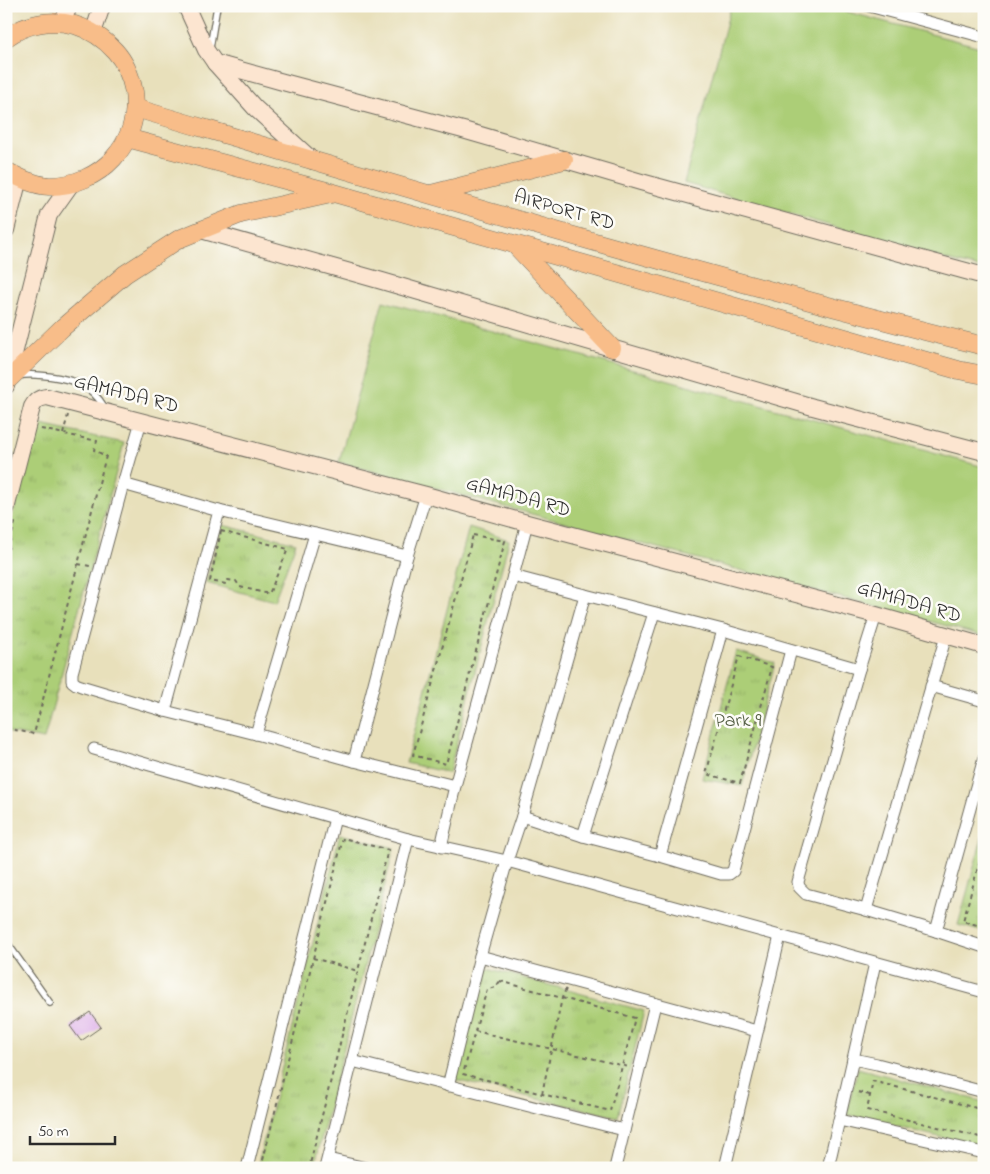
<svg xmlns="http://www.w3.org/2000/svg" width="990" height="1174" font-family="'Indie Flower',sans-serif">
<defs>
<pattern id="park-tufts" width="24" height="20" patternUnits="userSpaceOnUse" patternTransform="scale(1.25)"><rect width="24" height="20" fill="#acce77"/><path d="M3 7l-1-3M5 7V3M7 7l1-3M15 17l-1-3M17 17v-4M19 17l1-3" fill="none" stroke="#94b167"/></pattern>
</defs>
<rect width="100%" height="100%" fill="#fdfcf7"/>
<filter id="ink" filterUnits="userSpaceOnUse"><feTurbulence type="fractalNoise" baseFrequency=".02" numOctaves="2"/><feDisplacementMap in="SourceGraphic" scale="10" xChannelSelector="R" yChannelSelector="G"/><feConvolveMatrix kernelMatrix="1 2 1 2 8 2 1 2 1" color-interpolation-filters="sRGB"/></filter>
<filter id="wash" filterUnits="userSpaceOnUse"><feTurbulence type="fractalNoise" baseFrequency=".0096" numOctaves="4" result="noise"/><feDisplacementMap in="SourceGraphic" scale="20" xChannelSelector="R" yChannelSelector="G"/><feGaussianBlur stdDeviation="1.12" result="paint"/><feColorMatrix in="noise" values="0 0 0 0 0 0 0 0 0 0 0 0 0 0 0 0 0 1.4 0 .05"/><feComposite in="paint" operator="in"/></filter>
<g filter="url(#wash)">
<rect width="100%" height="100%" fill="#e8e0bb"/>
<g fill="#acce77" stroke="#6c7c51">
<polygon points="731,6 825,6 984,48 984,269 951,261 684,183"/>
<polygon points="383,301 984,467 984,636 339,462"/>
</g>
<g fill="url(#park-tufts)" stroke="#6c7c51">
<polygon points="37,424 124,443 44,739 6,732 6,541"/>
<polygon points="222,525 296,543 274,601 206,583"/>
<polygon points="469,527 509,540 449,773 406,763"/>
<polygon points="736,651 775,663 742,786 702,779"/>
<polygon points="984,831 984,932 958,925"/>
<polygon points="340,834 394,848 314,1168 257,1168"/>
<polygon points="484,967 644,1011 618,1117 455,1080"/>
<polygon points="858,1068 984,1102 984,1148 846,1114"/>
</g>
<g id="blocks">
<polygon fill="#daa9e8" points="90,1012 101,1027 81,1041 70,1026"/>
</g>
</g>
<g filter="url(#ink)">
<use href="#blocks" fill-opacity="0" stroke="#6d6a5d" stroke-width="1"/>
<g fill="none" stroke-linecap="round" stroke-linejoin="round">
<defs>
<g id="lane">
<polyline points="210,48 217,6"/>
<path d="M 19,376 C 33,372 67,378 80,384 C 91,389 99,398 105,408"/>
<polyline points="6,941 50,1003"/>
</g>
<g id="street">
<polyline points="869,6 984,37"/>
<polyline points="141,421 123,484 219,511 165,711 256,734 354,761 407,556 426,495"/>
<polyline points="123,484 72,673 72,681 76,684 81,686 165,711"/>
<polyline points="219,511 407,556"/>
<polyline points="527,523 513,576 585,595 723,630 859,669"/>
<polyline points="876,615 859,669 798,882 799,887 806,894 866,910 936,931"/>
<polyline points="723,630 660,856 721,874 729,874 733,871 791,650"/>
<polyline points="931,686 984,701"/>
<polyline points="256,734 315,534"/>
<polyline points="94,749 408,839 507,861 984,992"/>
<polyline points="984,758 936,931 984,947"/>
<polyline points="354,761 455,786"/>
<polyline points="522,816 583,836 660,856"/>
<polyline points="583,836 654,613"/>
<polyline points="441,847 455,786 513,576"/>
<polyline points="866,910 946,636"/>
<polyline points="480,956 757,1031"/>
<polyline points="853,1059 877,1064 984,1092"/>
<polyline points="352,1061 624,1130"/>
<polyline points="448,1086 480,956 507,861 522,816 585,595"/>
<polyline points="839,1120 984,1153"/>
<polyline points="328,1159 366,1168"/>
<polyline points="247,1168 335,818"/>
<polyline points="325,1168 408,839"/>
<polyline points="615,1168 655,1004"/>
<polyline points="725,1168 780,936"/>
<polyline points="828,1168 875,963"/>
</g>
<g id="secondary">
<polyline points="186,6 206,50 215,63 255,108 313,161"/>
<polyline points="63,22 69,6"/>
<polyline points="93,33 102,6"/>
<polyline points="215,63 283,82 463,130 641,182 984,276"/>
<polyline points="6,230 19,178"/>
<polyline points="201,230 382,281 813,407 984,452"/>
<polyline points="6,386 49,215 71,184"/>
<path d="M 6,509 L 32,407 C 36,400 39,398 47,397 L 426,495 L 527,523 L 876,615 L 984,646"/>
</g>
<g id="primary">
<path d="M 6,38 C 26,23 51,19 75,25 C 91,30 104,39 115,51 C 126,63 131,77 134,92 C 141,144 100,186 49,186 C 33,185 20,178 6,171"/>
<path d="M 135,108 C 417,191 698,275 984,346"/>
<polyline points="127,138 334,193 958,370 984,375"/>
<polyline points="431,194 564,160"/>
<polyline points="515,245 612,348"/>
<polyline points="8,380 62,328 125,274 179,239 241,214 331,194"/>
</g>
</defs>
<use href="#lane" stroke="#6d6a5d" stroke-width="8"/>
<use href="#street" stroke="#6d6a5d" stroke-width="13"/>
<use href="#secondary" stroke="#6d6a5d" stroke-width="18"/>
<use href="#primary" stroke="#6d6a5d" stroke-width="19"/>
<g stroke="#6d6a5d" stroke-width="2" stroke-dasharray="4 4" stroke-linecap="butt">
<polyline points="63,434 68,415"/>
<polygon points="221,531 288,549 269,594 240,587 236,581 228,580 226,584 210,581"/>
<polygon points="473,535 505,541 446,764 413,755"/>
<polyline points="6,557 16,519"/>
<polyline points="78,564 90,566"/>
<polygon points="739,656 772,667 740,783 706,774"/>
<polyline points="6,728 34,734 106,456 94,450 97,441 41,429"/>
<polyline points="984,846 963,921 984,927"/>
<polyline points="313,958 358,971"/>
<polygon points="500,981 635,1018 610,1111 463,1074 487,989 496,987"/>
<polyline points="475,1031 629,1067"/>
<polyline points="858,1092 870,1095"/>
<polyline points="542,1094 562,998 566,989"/>
<polyline points="984,1110 873,1081 867,1110 984,1138"/>
<polyline points="261,1168 343,838 388,850 309,1168"/>
</g>
<use href="#lane" stroke="#fff" stroke-width="5.5"/>
<use href="#street" stroke="#fff" stroke-width="11"/>
<use href="#secondary" stroke="#fce5d0" stroke-width="16"/>
<use href="#primary" stroke="#f8bd89" stroke-width="18"/>
</g>
</g>
<g text-anchor="middle" dominant-baseline="central" stroke-width="5" stroke-linejoin="round" paint-order="stroke">
<g font-size="20" fill="#2b2b2b" stroke="#fdfcf7">
<text transform="translate(564 211) rotate(16)">AIRPORT RD</text>
<text transform="translate(126 395) rotate(14)">GAMADA RD</text>
<text transform="translate(518 498) rotate(15)">GAMADA RD</text>
<text transform="translate(909 603) rotate(16)">GAMADA RD</text>
</g>
<g font-size="20" fill="#525c42" stroke="#fdfcf7">
<text x="738" y="721">Park 9</text>
</g>
</g>
<rect width="990" height="1174" fill="none" stroke="#fdfcf7" stroke-width="25"/>
<path d="M30 1136v8h85v-8" fill="none" stroke="#2b2b2b" stroke-width="2.5"/>
<text x="38" y="1136" font-size="15" fill="#2b2b2b" stroke="#fdfcf7" stroke-width="4" paint-order="stroke">50 m</text>
</svg>
